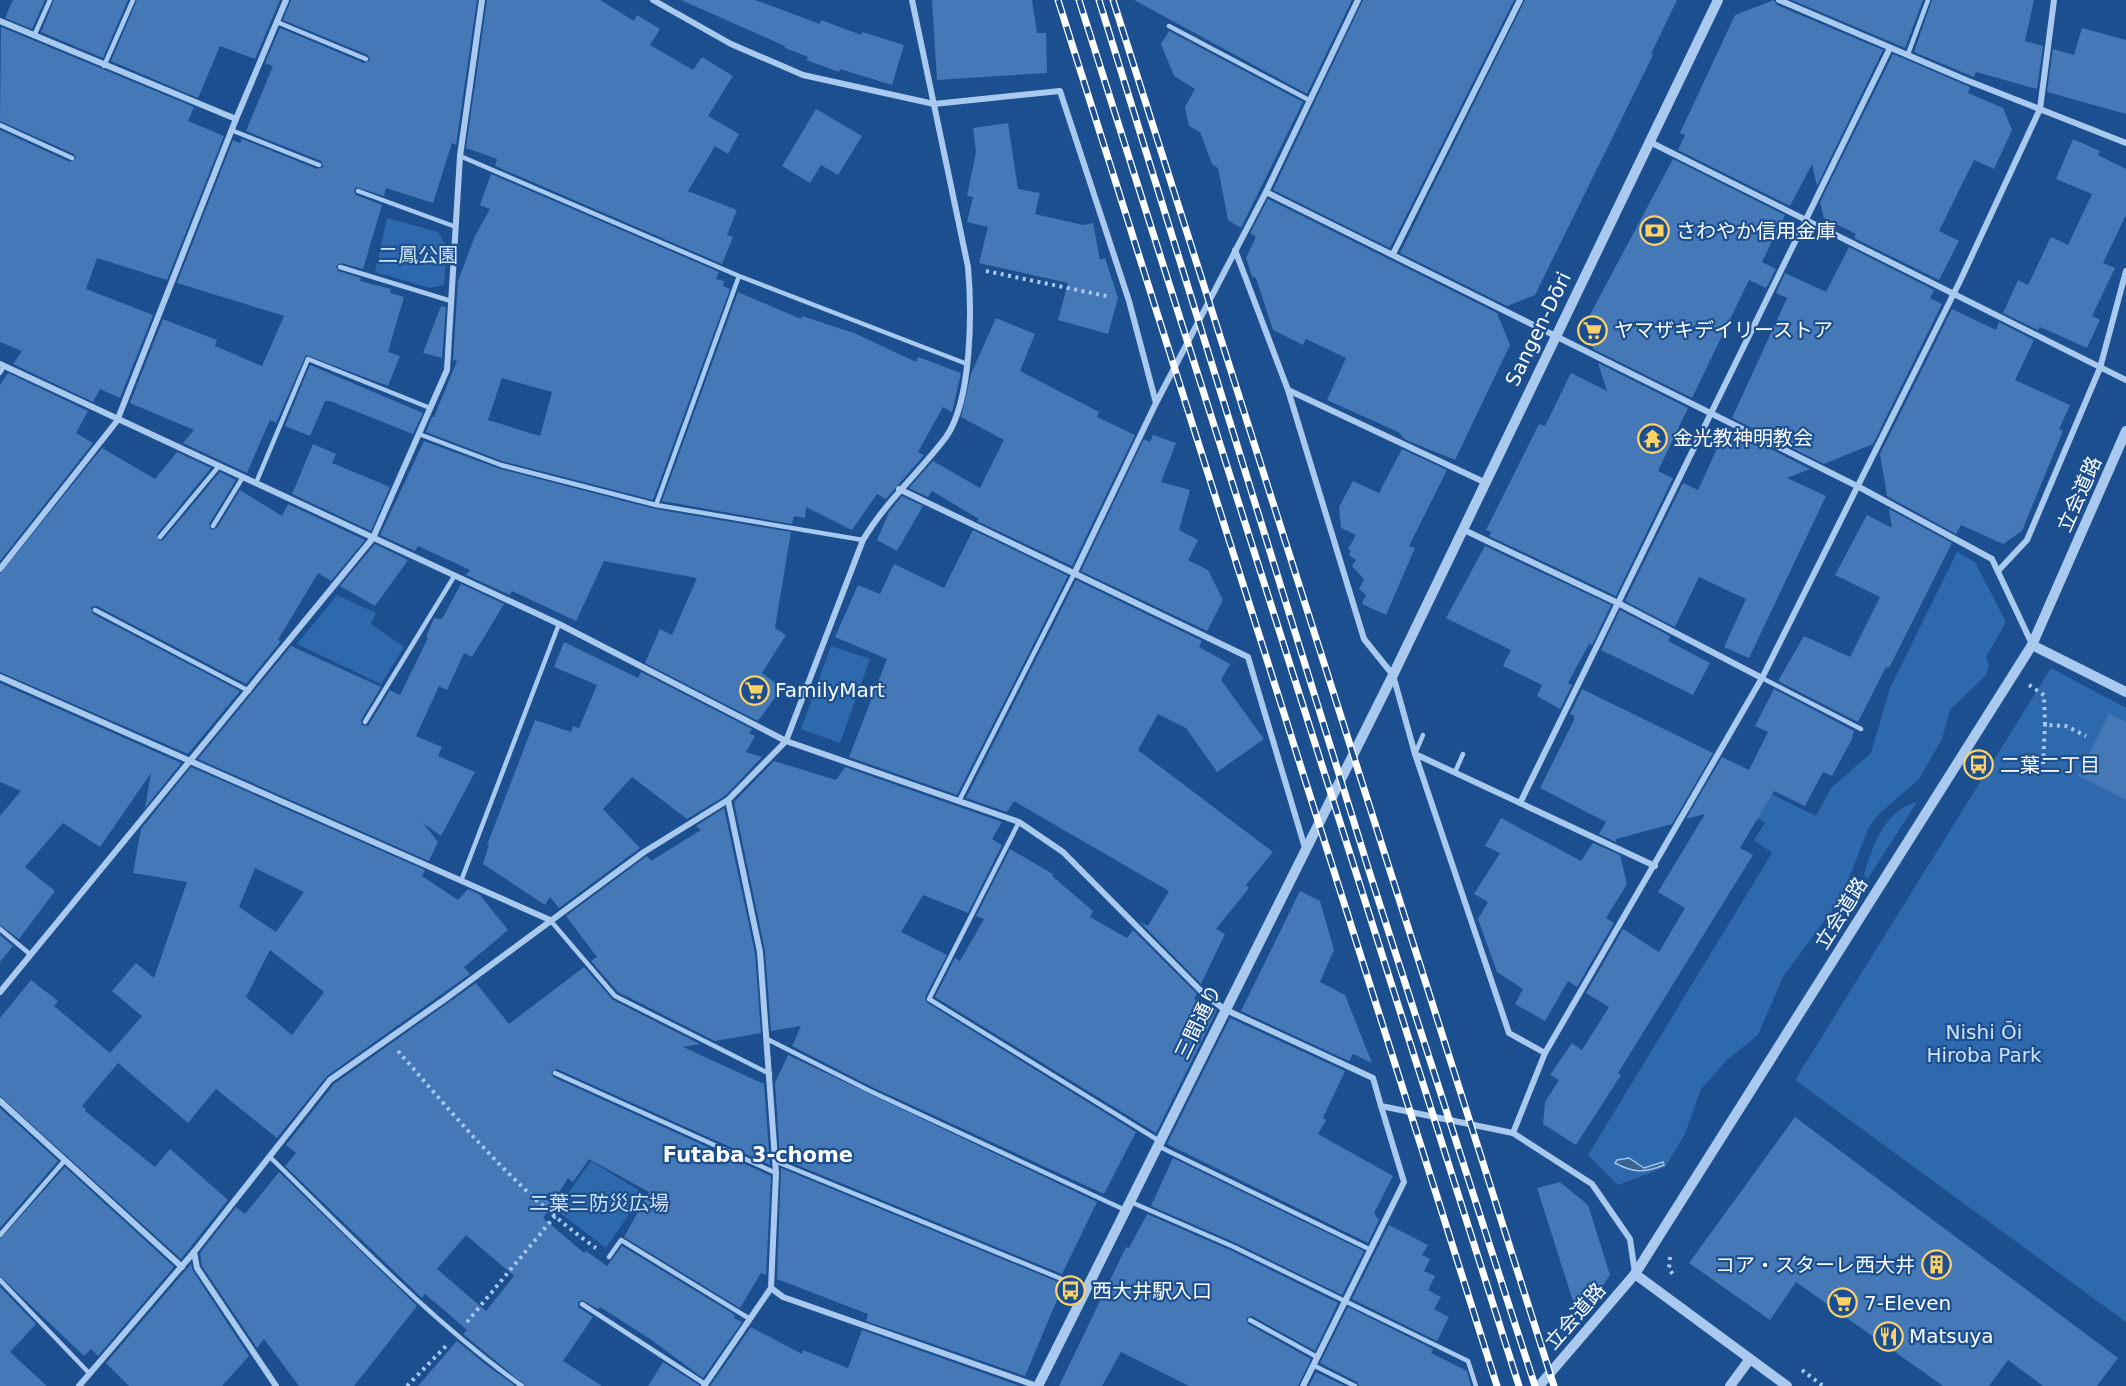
<svg xmlns="http://www.w3.org/2000/svg" width="2126" height="1386" font-family="'DejaVu Sans','Noto Sans JP',sans-serif">
<rect width="100%" height="100%" fill="#1b4f8f"/>
<g fill="#2e69ad">
<polygon points="387,218 438,232 447,247 444,285 430,288 375,272"/>
<polygon points="1957,552 1975,562 2006,622 1986,657 1989,665 1986,675 1950,710 1942,739 1919,779 1879,814 1869,827 1841,898 1783,977 1758,1035 1727,1060 1701,1089 1685,1134 1665,1167 1618,1185 1588,1155 1772,853 1754,840 1765,823 1728,799 1740,779 1816,816 1831,788 1871,753 1890,688"/>
<polygon points="337,595 376,613 371,624 404,647 381,684 297,644"/>
<polygon points="831,646 870,659 840,743 801,729"/>
<polygon points="2051,668 2126,708 2126,1322 1795,1080"/>
<path d="M 1917,802 L 1867,880 L 1864,875 C 1872,847 1885,809 1917,802 Z"/>
<polygon points="591,1161 643,1193 606,1248 556,1210"/>
</g>
<path fill="#3c6290" stroke="#9cc4f0" stroke-width="1.5" d="M 1629,1158 L 1644,1168 L 1663,1162 L 1664,1165 C 1645,1173 1633,1173 1615,1163 L 1617,1160 Z"/>
<g fill="#4478b7" fill-rule="evenodd">
<polygon points="13,0 45,0 32,29 5,18"/>
<polygon points="54,0 128,0 103,58 41,32"/>
<polygon points="137,0 280,0 255,59 220,46 198,98 111,61"/>
<polygon points="291,0 477,0 456,145 452,143 433,203 386,188 384,196 356,187 354,191 356,195 382,205 363,269 341,263 336,266 338,271 361,278 360,281 391,289 390,293 404,297 388,352 400,356 388,386 306,355 276,423 270,420 247,473 183,443 194,430 130,403 163,319 217,340 215,346 262,366 284,316 177,283 233,140 240,143 242,139 317,169 323,167 321,161 246,131 273,66 265,63 280,28 364,63 370,60 368,55 283,20"/>
<polygon points="487,0 600,0 634,21 637,15 660,29 650,45 693,70 702,57 733,76 708,116 739,134 728,154 715,146 688,191 737,210 727,235 733,237 722,264 495,166 497,159 466,148"/>
<polygon points="681,0 755,0 820,24 821,20 861,35 862,32 904,45 892,85 840,69 839,72 806,60 808,57 785,48 785,46"/>
<polygon points="932,0 1032,0 1037,33 1046,33 1047,73 937,80"/>
<polygon points="1134,0 1352,0 1307,94"/>
<polygon points="1363,0 1514,0 1390,248 1273,190"/>
<polygon points="1525,0 1677,0 1651,54 1653,55 1535,295 1507,306 1400,253"/>
<polygon points="1774,0 1777,5 1883,50 1817,186 1812,164 1790,206 1678,150 1685,135 1680,133 1735,15"/>
<polygon points="1792,0 1923,0 1905,48"/>
<polygon points="1932,0 2034,0 2025,41 2043,46 2037,89 1976,72 1974,77 1914,52"/>
<polygon points="1,27 194,107 188,121 224,136 167,280 97,258 86,289 153,315 120,398 100,389 93,402 13,364 22,351 0,342 0,130 70,162 76,158 74,154 0,121"/>
<polygon points="2082,28 2126,40 2126,114 2047,92 2053,49 2074,55"/>
<polygon points="1169,31 1303,102 1241,228 1228,220 1218,168 1212,164 1200,132 1189,126 1185,107 1195,89 1174,76 1161,44"/>
<polygon points="1893,54 1970,87 1968,93 2003,108 2012,130 1994,169 1974,160 1939,231 1959,241 1939,280 1854,238 1856,234 1824,218 1820,202"/>
<polygon points="816,109 862,136 838,175 821,165 810,183 782,166"/>
<polygon points="1008,123 1018,189 1040,193 1035,214 1083,225 1093,223 1100,260 1105,258 1118,298 1108,334 1058,320 1068,283 979,263 988,227 967,222 973,197 967,196 976,152 973,128"/>
<polygon points="2073,139 2100,151 2098,155 2126,169 2126,215 2103,263 2115,268 2092,316 2100,320 2087,348 2040,327 2038,330 2003,313 2018,280 2028,285 2051,237 2068,245 2092,194 2056,179"/>
<polygon points="1673,159 1785,215 1762,262 1776,269 1766,288 1749,280 1692,398 1593,349 1585,324"/>
<path d="M 491,174 L 719,272 L 716,279 L 724,281 L 723,286 L 730,289 L 653,500 L 502,461 L 426,432 L 432,417 L 434,417 L 457,361 L 453,360 L 458,281 L 475,236 L 490,209 L 480,205 ZM 502,378 L 552,392 L 540,436 L 488,420 Z"/>
<polygon points="1268,199 1497,313 1510,345 1455,460 1406,440 1398,432 1327,400 1346,358 1306,339 1303,345 1273,330 1256,278 1252,276 1246,258 1256,237 1250,233"/>
<polygon points="1849,247 1934,290 1930,298 1942,304 1873,444 1824,464 1732,418 1787,298 1776,293 1785,273 1826,292"/>
<polygon points="738,292 801,319 802,316 854,333 916,362 918,357 961,373 952,412 943,407 918,452 924,455 886,499 877,494 852,530 806,507 805,518 794,516 792,524 662,501"/>
<polygon points="441,306 446,307 442,358 423,353"/>
<polygon points="1952,309 1996,330 1999,322 2034,340 2015,380 2070,405 2059,429 2063,431 2022,531 2003,544 1961,525 1956,534 1887,496 1880,454"/>
<polygon points="996,318 1035,334 1020,371 1099,412 1097,417 1135,435 1072,566 977,521 979,519 932,491 928,497 909,488 933,461 980,488 1004,440 961,417 971,374"/>
<polygon points="1598,363 1688,408 1658,471 1673,478 1616,596 1489,536 1491,532 1486,530 1539,424 1545,426 1571,373 1607,391"/>
<polygon points="310,365 423,413 413,434 330,401 325,401 310,436 285,426"/>
<polygon points="8,373 88,411 76,433 93,443 0,561 0,385"/>
<polygon points="1727,427 1810,469 1787,478 1826,496 1749,658 1724,647 1746,599 1699,577 1675,627 1625,601 1683,483 1698,490"/>
<polygon points="1153,435 1176,443 1161,482 1190,490 1179,530 1198,540 1188,560 1208,570 1223,600 1207,631 1081,571 1144,439 1150,442"/>
<polygon points="424,441 500,469 655,509 791,532 775,628 786,635 762,673 782,688 758,721 645,663 660,629 672,635 697,578 604,561 576,621 512,591 510,595 466,575 470,570 418,546 415,551 380,535"/>
<polygon points="313,444 336,454 332,463 390,487 371,531 292,494"/>
<polygon points="102,448 155,479 177,452 211,468 157,534 159,541 163,540 220,472 236,480 209,524 211,530 217,528 240,490 282,516 288,504 365,540 331,581 318,573 278,640 281,641 246,684 97,606 91,607 93,614 240,691 188,754 0,672 0,574"/>
<polygon points="1402,449 1447,470 1409,546 1415,548 1386,615 1362,604 1366,595 1359,589 1364,579 1352,566 1356,560 1349,555 1351,551 1348,549 1356,535 1341,528 1339,507 1353,481 1379,493"/>
<polygon points="902,496 923,506 897,551 877,540 889,512"/>
<polygon points="1889,509 1952,543 1889,668 1886,667 1858,722 1778,681 1804,636 1850,657 1880,597 1835,575 1867,515 1892,528"/>
<polygon points="973,530 1068,576 957,795 849,757 887,659 835,637 858,585 880,594 894,564 944,588"/>
<polygon points="375,544 408,560 375,606 340,586"/>
<polygon points="1485,546 1611,605 1592,645 1589,644 1568,683 1572,685 1560,709 1537,696 1542,685 1503,666 1511,650 1446,618"/>
<polygon points="1076,580 1202,641 1199,647 1230,664 1221,680 1264,739 1217,772 1186,728 1158,714 1138,750 1273,852 1246,885 1249,888 1216,929 1225,934 1201,984 1140,922 1148,926 1169,891 1014,801 1007,812 966,798"/>
<polygon points="461,584 504,604 472,657 464,653 447,690 439,686 416,736 442,747 438,756 475,772 441,836 423,823 438,842 429,861 198,759 291,646 381,687 361,720 362,725 368,726 390,690 400,695 428,638 426,637 434,618 442,619"/>
<polygon points="1620,610 1670,636 1668,641 1710,663 1693,695 1601,650"/>
<polygon points="564,642 638,678 641,672 752,729 749,733 755,736 746,752 762,757 725,796 687,819 632,777 603,809 640,848 559,908 550,897 545,905 483,864 489,845 487,845 535,720 571,732 573,726 579,728 597,685 554,667"/>
<polygon points="0,683 181,763 145,808 151,773 100,847 63,823 25,867 55,891 19,939 0,925 0,816 21,791 0,782"/>
<polygon points="1582,689 1713,753 1672,824 1616,839 1616,842 1599,834 1606,822 1540,788 1574,720 1574,716 1570,714"/>
<polygon points="1774,689 1854,731 1852,739 1832,776 1823,772 1805,806 1774,791 1740,848 1753,855 1618,1073 1621,1075 1576,1145 1543,1124 1545,1102 1559,1080 1550,1075 1572,1043 1582,1050 1609,1007 1586,993 1623,929 1659,952 1685,908 1658,892 1705,814 1686,819 1722,757 1749,770 1768,732 1755,726"/>
<polygon points="2109,714 2126,722 2126,800 2078,776"/>
<polygon points="774,761 836,780 845,767 1002,822 992,839 1002,845 968,913 923,895 901,932 947,955 925,997 926,1002 1136,1132 1104,1194 872,1087 792,1046 801,1026 771,1031 765,951 734,802"/>
<path d="M 191,767 L 425,870 L 422,876 L 458,900 L 468,889 L 480,895 L 508,930 L 464,967 L 470,974 L 327,1076 L 277,1138 L 216,1089 L 188,1123 L 118,1063 L 82,1106 L 86,1109 L 85,1111 L 155,1167 L 170,1149 L 228,1200 L 181,1259 L 0,1096 L 0,1018 L 31,980 L 58,1001 L 54,1006 L 110,1053 L 142,1016 L 112,991 L 136,963 L 154,978 L 187,882 L 133,873 L 141,829 ZM 255,868 L 304,892 L 276,932 L 239,907 ZM 270,950 L 324,992 L 292,1035 L 246,997 Z"/>
<polygon points="724,808 755,953 761,1033 715,1041 618,992 591,961 597,957 566,916 647,856 651,861 701,830 696,826"/>
<polygon points="1501,818 1581,861 1593,843 1620,855 1627,884 1606,918 1614,923 1577,987 1568,981 1545,1021 1515,1004 1523,989 1497,972 1478,919 1488,902 1474,894 1500,853 1485,846"/>
<polygon points="1010,849 1053,874 1052,876 1093,911 1090,917 1127,938 1133,930 1197,994 1194,999 1217,1010 1156,1133 935,997 955,958 960,961 984,919 976,916"/>
<polygon points="1300,891 1320,901 1334,950 1320,982 1345,995 1372,1063 1353,1054 1349,1061 1241,1011"/>
<polygon points="0,935 13,946 0,962"/>
<path d="M 584,967 L 613,1000 L 700,1044 L 683,1047 L 764,1084 L 770,1165 L 557,1069 L 551,1072 L 553,1077 L 771,1176 L 766,1275 L 761,1273 L 740,1308 L 624,1237 L 649,1192 L 589,1159 L 573,1182 L 568,1178 L 543,1218 L 584,1253 L 586,1251 L 607,1266 L 622,1246 L 735,1315 L 734,1318 L 742,1322 L 703,1378 L 650,1339 L 600,1307 L 598,1309 L 582,1300 L 578,1302 L 578,1307 L 593,1317 L 563,1361 L 602,1386 L 526,1386 L 463,1334 L 467,1330 L 444,1310 L 425,1294 L 422,1298 L 285,1166 L 296,1153 L 286,1145 L 334,1084 L 476,983 L 509,1024 ZM 466,1235 L 514,1276 L 486,1311 L 437,1269 Z"/>
<polygon points="1230,1018 1345,1071 1323,1118 1326,1120 1318,1134 1393,1176 1374,1213 1379,1220 1368,1243 1167,1144"/>
<polygon points="788,1055 1097,1202 1062,1274 780,1158 775,1083"/>
<polygon points="0,1108 58,1161 0,1228"/>
<polygon points="1795,1117 2118,1358 2097,1386 2043,1386 2008,1360 1989,1386 1943,1386 1796,1282 1770,1320 1689,1263"/>
<polygon points="1173,1158 1364,1251 1342,1295 1236,1243 1151,1206"/>
<polygon points="65,1167 174,1267 98,1356 91,1349 84,1356 0,1276 0,1239"/>
<polygon points="781,1168 1058,1282 1057,1286 1062,1288 1025,1376 866,1321 868,1314 777,1279"/>
<polygon points="279,1172 417,1306 354,1386 299,1386 264,1339 257,1348 202,1266 200,1253 236,1207 245,1214"/>
<polygon points="1560,1182 1588,1205 1610,1275 1597,1294 1573,1301 1537,1188"/>
<polygon points="1147,1214 1232,1251 1338,1303 1315,1351 1252,1316 1246,1318 1248,1324 1311,1359 1298,1386 1189,1386 1121,1352 1102,1386 1059,1386 1126,1247 1129,1248"/>
<polygon points="1389,1225 1428,1245 1422,1255 1430,1259 1424,1271 1435,1276 1428,1290 1441,1297 1434,1309 1449,1317 1437,1341 1352,1299"/>
<polygon points="191,1264 193,1271 249,1356 222,1386 129,1386 106,1363"/>
<polygon points="0,1287 36,1324 10,1352 47,1386 0,1386"/>
<polygon points="1348,1307 1433,1349 1431,1353 1467,1371 1471,1386 1359,1386 1357,1382 1320,1363"/>
<polygon points="751,1327 802,1354 803,1350 848,1368 862,1330 1020,1386 710,1386"/>
<polygon points="457,1341 485,1364 515,1386 418,1386"/>
<polygon points="663,1362 699,1385 699,1386 648,1386"/>
<polygon points="1316,1372 1345,1386 1309,1386"/>
</g>
<g fill="none" stroke-linecap="round" stroke-linejoin="round">
<g stroke="#a9c9ee" stroke-width="4" stroke-dasharray="3 4.5" stroke-linecap="butt">
<polyline points="986,271 1111,297"/>
<polyline points="2029,685 2044,695 2045,725 2066,726 2086,736"/>
<polyline points="2043,764 2045,725"/>
<path d="M 398,1051 C 459,1121 519,1194 596,1248"/>
<polyline points="1670,1257 1669,1269 1675,1277"/>
<polyline points="467,1322 555,1216"/>
<polyline points="1802,1370 1823,1386"/>
<polyline points="407,1386 446,1346"/>
</g>
<g stroke="#a9c9ee" stroke-width="4.5">
<polyline points="277,22 366,59"/>
<polyline points="1169,26 1309,100"/>
<polyline points="34,36 50,0"/>
<polyline points="1908,54 1928,0"/>
<polyline points="104,66 133,0"/>
<polyline points="0,125 72,158"/>
<polyline points="231,130 319,165"/>
<polyline points="460,156 739,276 967,364"/>
<polyline points="358,191 456,227"/>
<polyline points="340,267 451,301"/>
<polyline points="0,373 4,366"/>
<polyline points="419,434 501,465 656,505 863,540"/>
<polyline points="256,483 308,359 430,408"/>
<polyline points="656,505 739,276"/>
<polyline points="213,526 243,477"/>
<polyline points="160,537 219,466"/>
<polyline points="95,610 249,691"/>
<polyline points="1762,678 1861,729"/>
<polyline points="365,722 455,575"/>
<polyline points="1415,754 1423,735"/>
<polyline points="1455,772 1463,754"/>
<polyline points="960,799 1075,572"/>
<polyline points="1019,822 929,999 1161,1142"/>
<polyline points="461,881 559,624"/>
<polyline points="550,920 615,996 770,1074"/>
<polyline points="0,929 31,955"/>
<polyline points="767,1039 870,1091 1125,1210"/>
<polyline points="555,1073 776,1173"/>
<polyline points="1158,1146 1371,1250"/>
<path d="M 270,1157 C 351,1236 430,1320 522,1386"/>
<polyline points="775,1161 1086,1289"/>
<polyline points="1131,1202 1234,1247 1468,1361 1476,1386"/>
<polyline points="0,1235 65,1160"/>
<polyline points="609,1257 621,1240 750,1319"/>
<polyline points="0,1280 90,1374"/>
<polyline points="582,1304 705,1384"/>
<polyline points="1250,1320 1317,1357"/>
<polyline points="1313,1365 1355,1386"/>
</g>
<g stroke="#a9c9ee" stroke-width="6">
<polyline points="653,0 731,44 803,75 934,104 1060,91 1129,301 1156,403"/>
<polyline points="1779,0 1966,80 2126,143"/>
<polyline points="0,21 236,119"/>
<polyline points="1650,142 2126,380"/>
<polyline points="1266,192 1859,487 1992,559 2032,644"/>
<polyline points="1235,250 1288,390 1484,482"/>
<polyline points="1393,254 1520,0"/>
<polyline points="0,364 559,624 786,741 1019,822 1063,852 1204,994 1224,1009 1373,1078 1381,1106 1513,1133 1592,1184 1630,1239 1635,1273"/>
<polyline points="1288,390 1364,639 1393,675 1415,754 1509,1033 1545,1053 1513,1133"/>
<polyline points="899,489 1248,657 1305,848"/>
<polyline points="1462,529 1618,603 1762,678"/>
<polyline points="0,569 117,421 236,119 286,0"/>
<polyline points="1998,571 2027,540 2100,368 2126,271"/>
<polyline points="1075,572 1156,403 1266,192 1358,0"/>
<polyline points="0,677 550,920"/>
<polyline points="1415,754 1655,866"/>
<polyline points="1520,803 1890,48"/>
<polyline points="0,992 373,538 447,370 460,156 482,0"/>
<polyline points="1545,1053 1762,678 1961,279 2040,109 2054,0"/>
<polyline points="0,1101 182,1267"/>
<polyline points="194,1252 197,1268 276,1386"/>
<polyline points="771,1288 783,1297 1037,1386"/>
<path d="M 79,1386 L 194,1252 L 330,1080 L 445,999 L 644,852 L 728,800 L 786,741 L 863,540 C 886,501 919,473 946,437 C 972,400 972,311 968,267 L 912,0"/>
<polyline points="704,1386 771,1288 776,1173 760,952 728,800"/>
<polyline points="1303,1386 1404,1182 1381,1106"/>
</g>
<g stroke="#a9c9ee" stroke-width="10">
<polyline points="2032,645 2126,692"/>
<polyline points="1635,1274 1787,1386"/>
<polyline points="1038,1386 1393,675 1718,0"/>
<polyline points="1539,1386 1635,1274 2032,645 2126,431"/>
<polyline points="1730,1386 1750,1359"/>
</g>
<defs>
<g id="rail">
<polyline points="1058,0 1497,1386"/>
<polyline points="1079,0 1519,1386"/>
<polyline points="1099,0 1370,874 1535,1386"/>
<polyline points="1113,0 1554,1386"/>
</g>
</defs>
<use href="#rail" stroke="#fff" stroke-width="7"/>
<use href="#rail" stroke="#1b4f8f" stroke-width="4.5" stroke-dasharray="14" stroke-linecap="butt"/>
</g>
<defs>
<symbol id="bank-ring" viewBox="-11 -11 22 22"><circle r="9.5" fill="#1b4f8f" stroke="#ffd166" stroke-width="1.5"/><path d="M-6-4H6V4H-6ZM0-2.3a2.3 2.3 0 1 0 0 4.6a2.3 2.3 0 1 0 0-4.6Z" fill="#ffd166"/></symbol>
<symbol id="supermarket-ring" viewBox="-11 -11 22 22"><circle r="9.5" fill="#1b4f8f" stroke="#ffd166" stroke-width="1.5"/><path d="M-6-5.5h2.5l.6 2H6L4.5 2H-2.5L-4.4-4H-6ZM-1.5 3.2a1.3 1.3 0 1 0 .1 0ZM3 3.2a1.3 1.3 0 1 0 .1 0Z" fill="#ffd166"/></symbol>
<symbol id="temple-ring" viewBox="-11 -11 22 22"><circle r="9.5" fill="#1b4f8f" stroke="#ffd166" stroke-width="1.5"/><path d="M0-6L5-2H3V0L6.5 2.5H4V6H1.5V3h-3V6H-4V2.5H-6.5L-3 0V-2H-5Z" fill="#ffd166"/></symbol>
<symbol id="bus-ring" viewBox="-11 -11 22 22"><circle r="9.5" fill="#1b4f8f" stroke="#ffd166" stroke-width="1.5"/><path d="M-5-6H5V4H4V6H2V4H-2V6H-4V4H-5ZM-3.5-4V0h7V-4ZM-3.5 1.2v1.5H-2V1.2ZM2 1.2v1.5H3.5V1.2Z" fill="#ffd166"/></symbol>
<symbol id="building-ring" viewBox="-11 -11 22 22"><circle r="9.5" fill="#1b4f8f" stroke="#ffd166" stroke-width="1.5"/><path d="M-4-6H4V6H1V3H-1V6H-4ZM-2.5-4.3h1.7v1.8h-1.7ZM.8-4.3h1.7v1.8H.8ZM-2.5-1h1.7V.8h-1.7ZM.8-1h1.7V.8H.8Z" fill="#ffd166"/></symbol>
<symbol id="restaurant-ring" viewBox="-11 -11 22 22"><circle r="9.5" fill="#1b4f8f" stroke="#ffd166" stroke-width="1.5"/><path d="M-5-6h1v4h1v-4h1v4h1v-4h1v5L-1.5 .5V6h-2V.5L-5-1ZM5-6V6H3V1.5H1.5Q1.5-4 5-6Z" fill="#ffd166"/></symbol>
</defs>
<g fill-rule="evenodd">
<use href="#bank-ring" x="1638" y="214" width="33" height="33"/>
<use href="#supermarket-ring" x="1576" y="314" width="33" height="33"/>
<use href="#temple-ring" x="1636" y="422" width="33" height="33"/>
<use href="#supermarket-ring" x="738" y="674" width="33" height="33"/>
<use href="#bus-ring" x="1962" y="748" width="33" height="33"/>
<use href="#building-ring" x="1920" y="1248" width="33" height="33"/>
<use href="#bus-ring" x="1054" y="1274" width="33" height="33"/>
<use href="#supermarket-ring" x="1826" y="1286" width="33" height="33"/>
<use href="#restaurant-ring" x="1872" y="1320" width="33" height="33"/>
</g>
<g text-anchor="middle" dominant-baseline="central" stroke-width="4.5" stroke-linejoin="round" paint-order="stroke">
<g font-size="20" fill="#fff" stroke="#1b4f8f" text-anchor="start">
<text x="1676" y="231">さわやか信用金庫</text>
<text x="1614" y="330">ヤマザキデイリーストア</text>
<text x="1673" y="438">金光教神明教会</text>
<text x="775" y="690">FamilyMart</text>
<text x="2000" y="765">二葉二丁目</text>
<text x="1915" y="1265" text-anchor="end">コア・スターレ西大井</text>
<text x="1092" y="1291">西大井駅入口</text>
<text x="1864" y="1303">7-Eleven</text>
<text x="1909" y="1336">Matsuya</text>
</g>
<g font-size="20" fill="#cfe3fa" stroke="#1b4f8f">
<text x="418" y="255">二鳳公園</text>
<text x="1984" y="1032">Nishi Ōi<tspan x="1984" dy="23">Hiroba Park</tspan></text>
<text x="599" y="1203">二葉三防災広場</text>
</g>
<g font-size="20" fill="#fff" stroke="#1b4f8f">
<text transform="translate(1538 329) rotate(-64)">Sangen-Dōri</text>
<text transform="translate(2079 494) rotate(-66)">立会道路</text>
<text transform="translate(1841 913) rotate(-58)">立会道路</text>
<text transform="translate(1198 1022) rotate(-64)">三間通り</text>
<text transform="translate(1575 1316) rotate(-49)">立会道路</text>
</g>
<g font-size="21" font-weight="bold" fill="#fff" stroke="#1b4f8f">
<text x="758" y="1155">Futaba 3-chome</text>
</g>
</g>
</svg>
